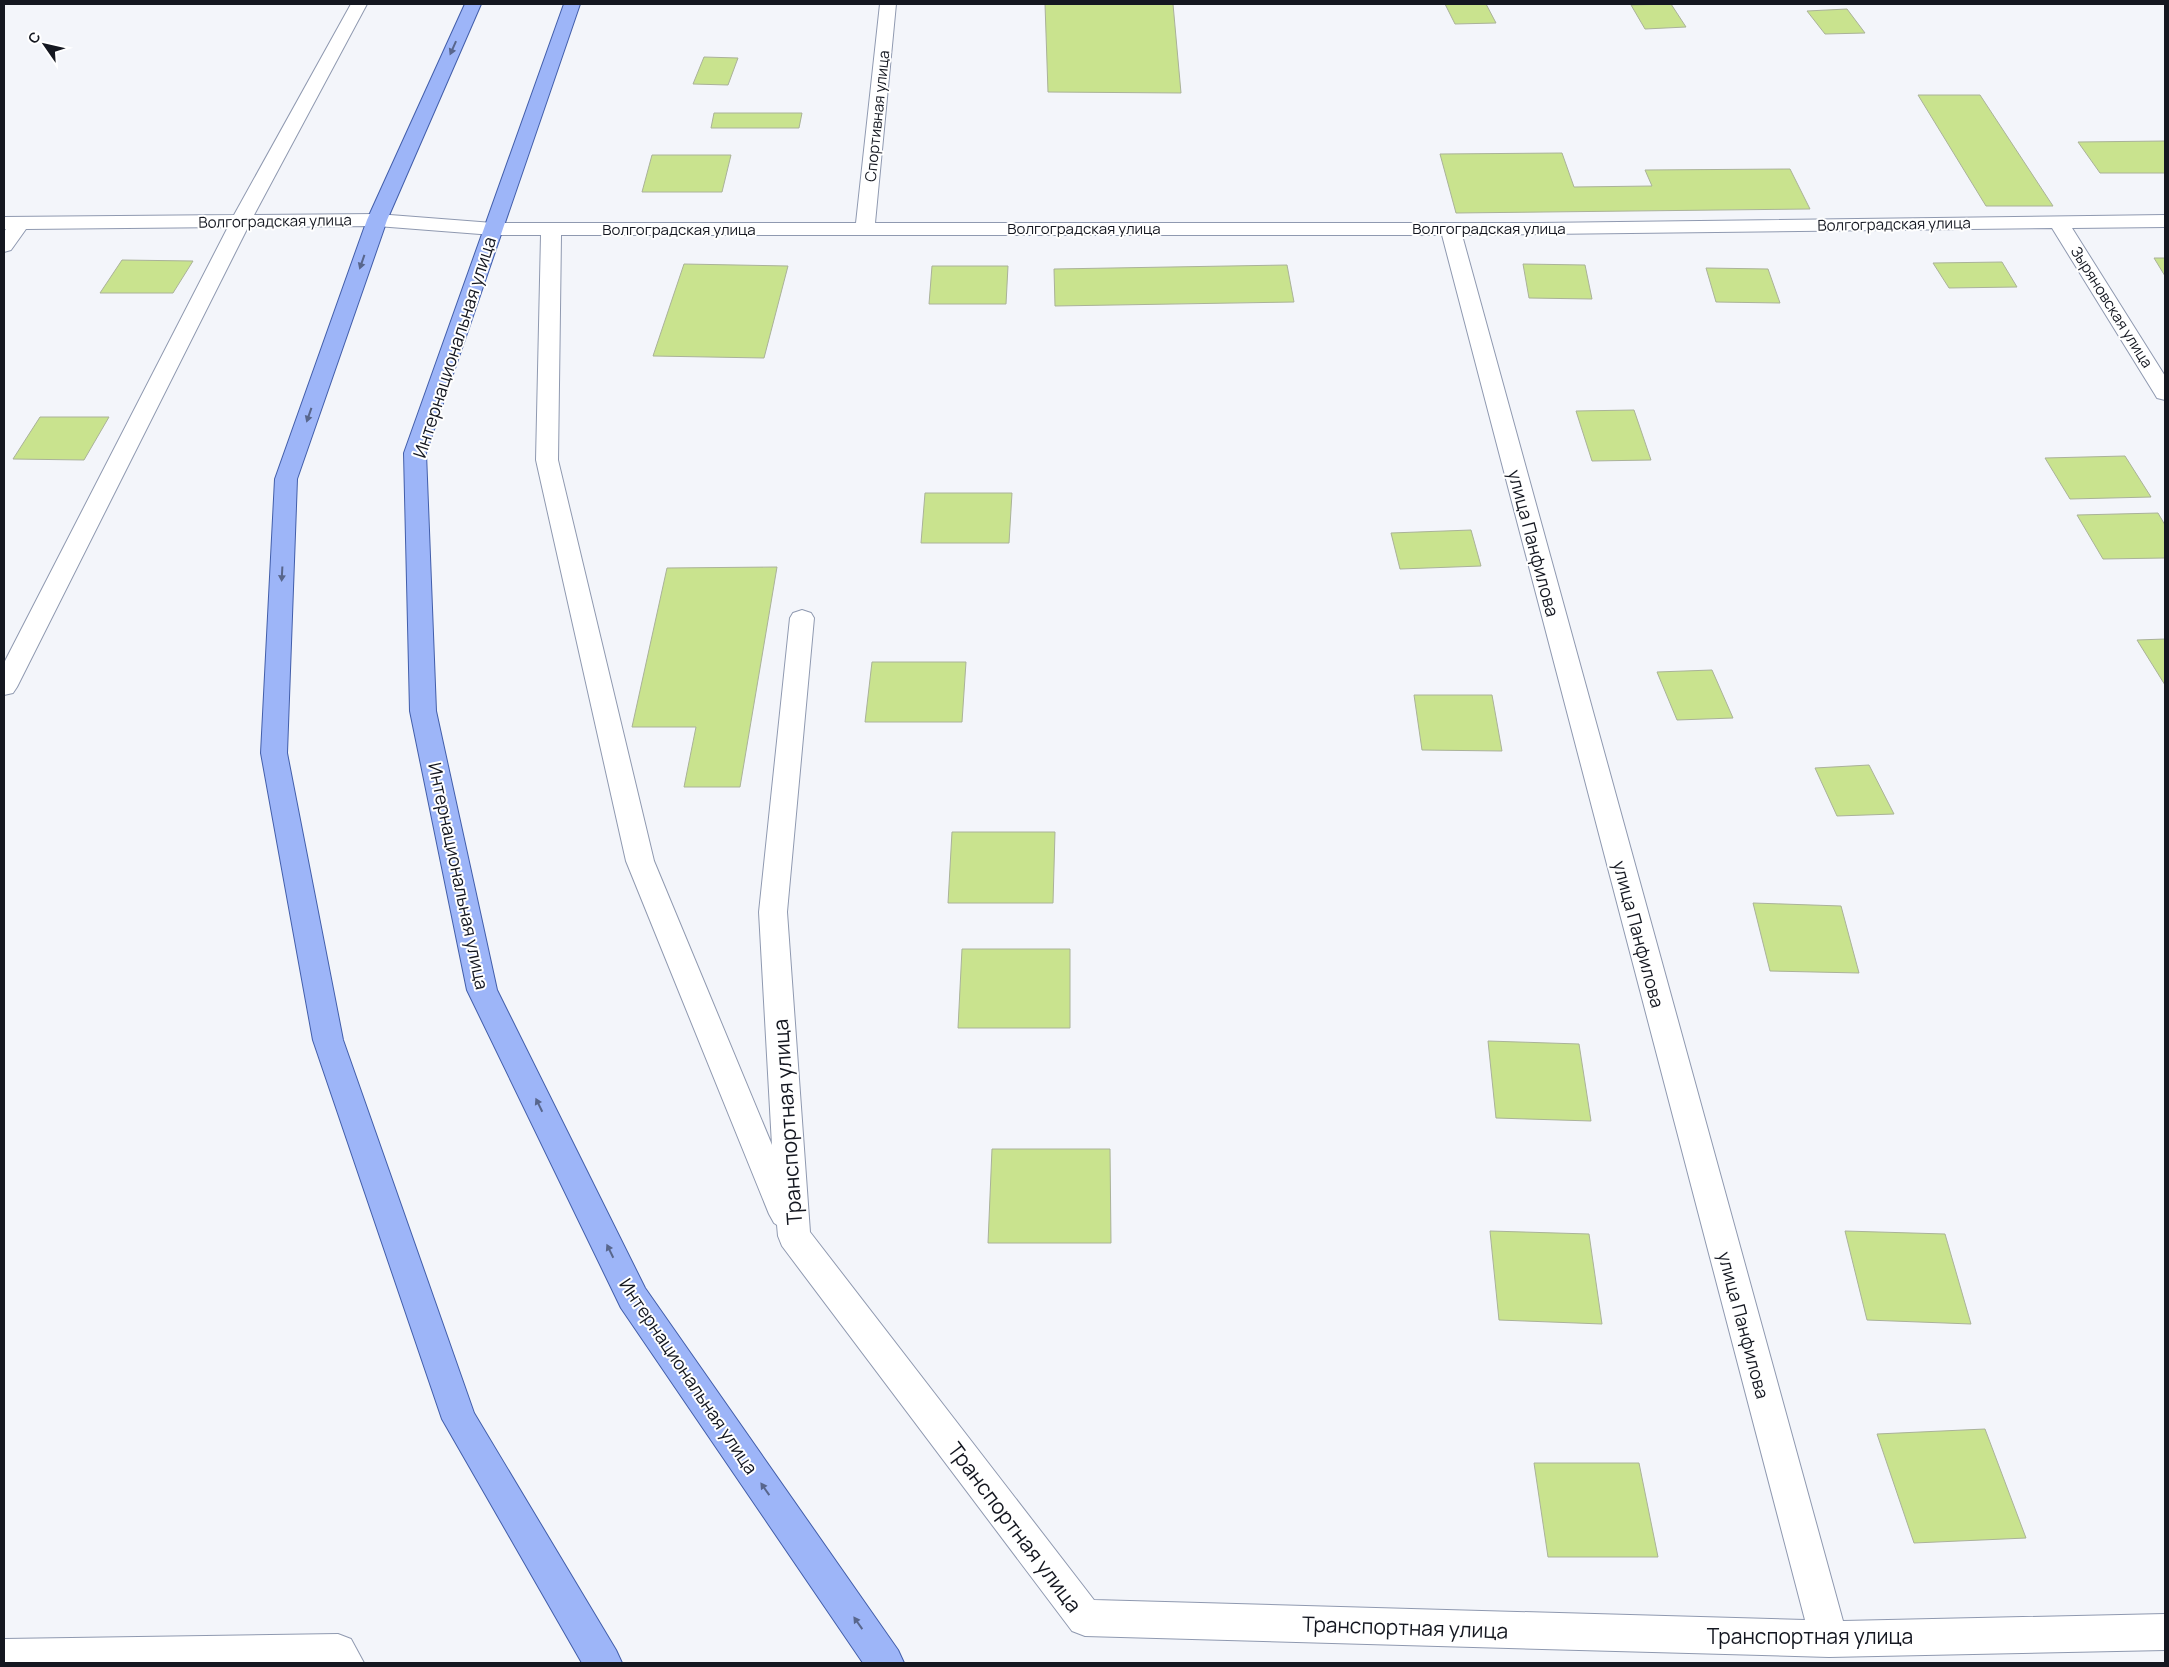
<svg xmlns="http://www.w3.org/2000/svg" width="2169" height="1667" font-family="Manrope,sans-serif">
<rect width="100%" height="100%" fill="#f3f5fa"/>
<g fill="#c9e38e" stroke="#aab299">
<polygon points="1045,4 1173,4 1181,93 1048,92"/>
<polygon points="1445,4 1486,4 1496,23 1455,24"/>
<polygon points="1671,4 1686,27 1645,29 1631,5"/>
<polygon points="1847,9 1865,33 1825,34 1807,11"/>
<polygon points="704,57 738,58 728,85 693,84"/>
<polygon points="1918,95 1980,95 2053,206 1986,206"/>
<polygon points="714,113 802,113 799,128 711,128"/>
<polygon points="2165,141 2165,173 2100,173 2078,142"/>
<polygon points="1562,153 1574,187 1652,186 1645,170 1790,169 1810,209 1456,213 1440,154"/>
<polygon points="652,155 731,155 722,192 642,192"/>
<polygon points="2154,258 2165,258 2165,276"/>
<polygon points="122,260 193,261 173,293 100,293"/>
<polygon points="2002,262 2017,287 1949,288 1933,263"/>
<polygon points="684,264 788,266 764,358 653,356"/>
<polygon points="1523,264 1585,265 1592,299 1529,298"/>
<polygon points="1287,265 1294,302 1055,306 1054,269"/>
<polygon points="932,266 1008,266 1006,304 929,304"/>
<polygon points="1706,268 1768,269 1780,303 1716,302"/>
<polygon points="1634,410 1651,460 1592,461 1576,411"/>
<polygon points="40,417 109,417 84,460 13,459"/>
<polygon points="2125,456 2151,497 2070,499 2045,458"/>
<polygon points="925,493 1012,493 1009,543 921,543"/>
<polygon points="2158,513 2165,525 2165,558 2103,559 2077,515"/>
<polygon points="1471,530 1481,566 1400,569 1391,533"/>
<polygon points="777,567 740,787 684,787 696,727 632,727 667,568"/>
<polygon points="2165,639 2165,685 2137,640"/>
<polygon points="872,662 966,662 962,722 865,722"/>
<polygon points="1712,670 1733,718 1677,720 1657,672"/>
<polygon points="1414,695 1492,695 1502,751 1422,750"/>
<polygon points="1869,765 1894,814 1837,816 1815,768"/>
<polygon points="952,832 1055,832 1053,903 948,903"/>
<polygon points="1753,903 1841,906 1859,973 1770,971"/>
<polygon points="962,949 1070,949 1070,1028 958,1028"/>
<polygon points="1488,1041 1579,1044 1591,1121 1496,1118"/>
<polygon points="992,1149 1110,1149 1111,1243 988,1243"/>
<polygon points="1490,1231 1589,1234 1602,1324 1499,1320"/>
<polygon points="1845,1231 1945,1234 1971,1324 1867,1320"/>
<polygon points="1985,1429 2026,1538 1914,1543 1877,1434"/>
<polygon points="1534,1463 1639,1463 1658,1557 1548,1557"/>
</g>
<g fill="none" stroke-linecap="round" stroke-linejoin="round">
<defs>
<g id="minor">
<path d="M 351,4 L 367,4 L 254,215 L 377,214 L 493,223 L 856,223 L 880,4 L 896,4 L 875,223 L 1538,223 L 2165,215 L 2165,227 L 2072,228 L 2165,376 L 2165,400 L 2157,398 L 2154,393 L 2052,228 L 1462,235 L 1843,1621 L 2165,1614 L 2165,1650 L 1829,1657 L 1085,1636 L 1072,1631 L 782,1246 L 778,1236 L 777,1225 L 774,1223 L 769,1214 L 626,861 L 536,460 L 541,235 L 493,235 L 377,226 L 248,227 L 17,687 L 13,693 L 4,695 L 4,663 L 228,227 L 26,229 L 11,250 L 4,252 L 4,232 L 6,229 L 4,229 L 4,217 L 234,215 ZM 561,235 L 1442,235 L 1805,1620 L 1094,1600 L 810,1232 L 787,912 L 814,618 L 811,613 L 802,610 L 793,613 L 790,618 L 759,912 L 772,1145 L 654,861 L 558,460 Z"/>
<polygon points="338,1634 351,1639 364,1663 4,1663 4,1639"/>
</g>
<g id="major">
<polygon points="465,4 481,4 387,220 297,479 287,753 343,1040 474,1413 616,1650 622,1663 582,1663 442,1419 313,1040 261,753 275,479 367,220"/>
<polygon points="564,4 580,4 426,453 436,711 497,990 645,1288 898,1650 904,1663 863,1663 621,1308 467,990 410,711 404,453"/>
</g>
</defs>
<use href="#minor" stroke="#8f99b0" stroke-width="2"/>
<use href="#major" stroke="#425eaa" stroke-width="2"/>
<use href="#minor" fill="#fff" fill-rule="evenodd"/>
<use href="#major" fill="#9db5f8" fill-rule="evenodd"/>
</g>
<defs><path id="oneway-solid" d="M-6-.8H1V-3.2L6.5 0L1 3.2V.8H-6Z" transform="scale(1.25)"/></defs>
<g fill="#58668c">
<use href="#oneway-solid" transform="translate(453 48) rotate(114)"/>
<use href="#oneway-solid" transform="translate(362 262) rotate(109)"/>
<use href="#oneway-solid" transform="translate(309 415) rotate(109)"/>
<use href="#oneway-solid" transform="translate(282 574) rotate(93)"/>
<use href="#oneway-solid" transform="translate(539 1105) rotate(-116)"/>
<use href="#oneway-solid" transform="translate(610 1251) rotate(-116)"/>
<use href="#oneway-solid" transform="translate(765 1489) rotate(-125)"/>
<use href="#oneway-solid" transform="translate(858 1623) rotate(-125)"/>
</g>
<g text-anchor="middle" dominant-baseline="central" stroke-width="4" stroke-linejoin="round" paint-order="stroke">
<g font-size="15" fill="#141720" stroke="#fff">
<text transform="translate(877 116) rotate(-84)">Спортивная улица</text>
<text transform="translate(275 221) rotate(-1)">Волгоградская улица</text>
<text transform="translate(1894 224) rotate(-1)">Волгоградская улица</text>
<text x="1084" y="228">Волгоградская улица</text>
<text x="1489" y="228">Волгоградская улица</text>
<text x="679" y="229">Волгоградская улица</text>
<text transform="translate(2112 307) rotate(58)">Зыряновская улица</text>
</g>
<g font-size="18" fill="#141720" stroke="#fff">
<text transform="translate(454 347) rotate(-72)">Интернациональная улица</text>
<text transform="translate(1534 543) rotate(75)">улица Панфилова</text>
<text transform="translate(459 876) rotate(78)">Интернациональная улица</text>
<text transform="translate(1639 934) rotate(75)">улица Панфилова</text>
<text transform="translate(1744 1325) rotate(75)">улица Панфилова</text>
<text transform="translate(689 1376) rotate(56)">Интернациональная улица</text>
</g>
<g font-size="21" fill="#141720" stroke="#fff">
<text transform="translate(787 1122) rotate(-94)">Транспортная улица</text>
<text transform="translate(1015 1527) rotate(53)">Транспортная улица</text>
<text transform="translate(1405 1627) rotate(2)">Транспортная улица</text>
<text x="1810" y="1636">Транспортная улица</text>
</g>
</g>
<rect width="2169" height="1667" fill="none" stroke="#141720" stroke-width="10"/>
<g transform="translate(45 45) rotate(304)" stroke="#ffffff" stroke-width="4" paint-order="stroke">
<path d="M0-4L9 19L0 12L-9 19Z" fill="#141720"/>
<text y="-8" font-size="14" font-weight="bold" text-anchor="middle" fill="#141720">С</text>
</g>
</svg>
